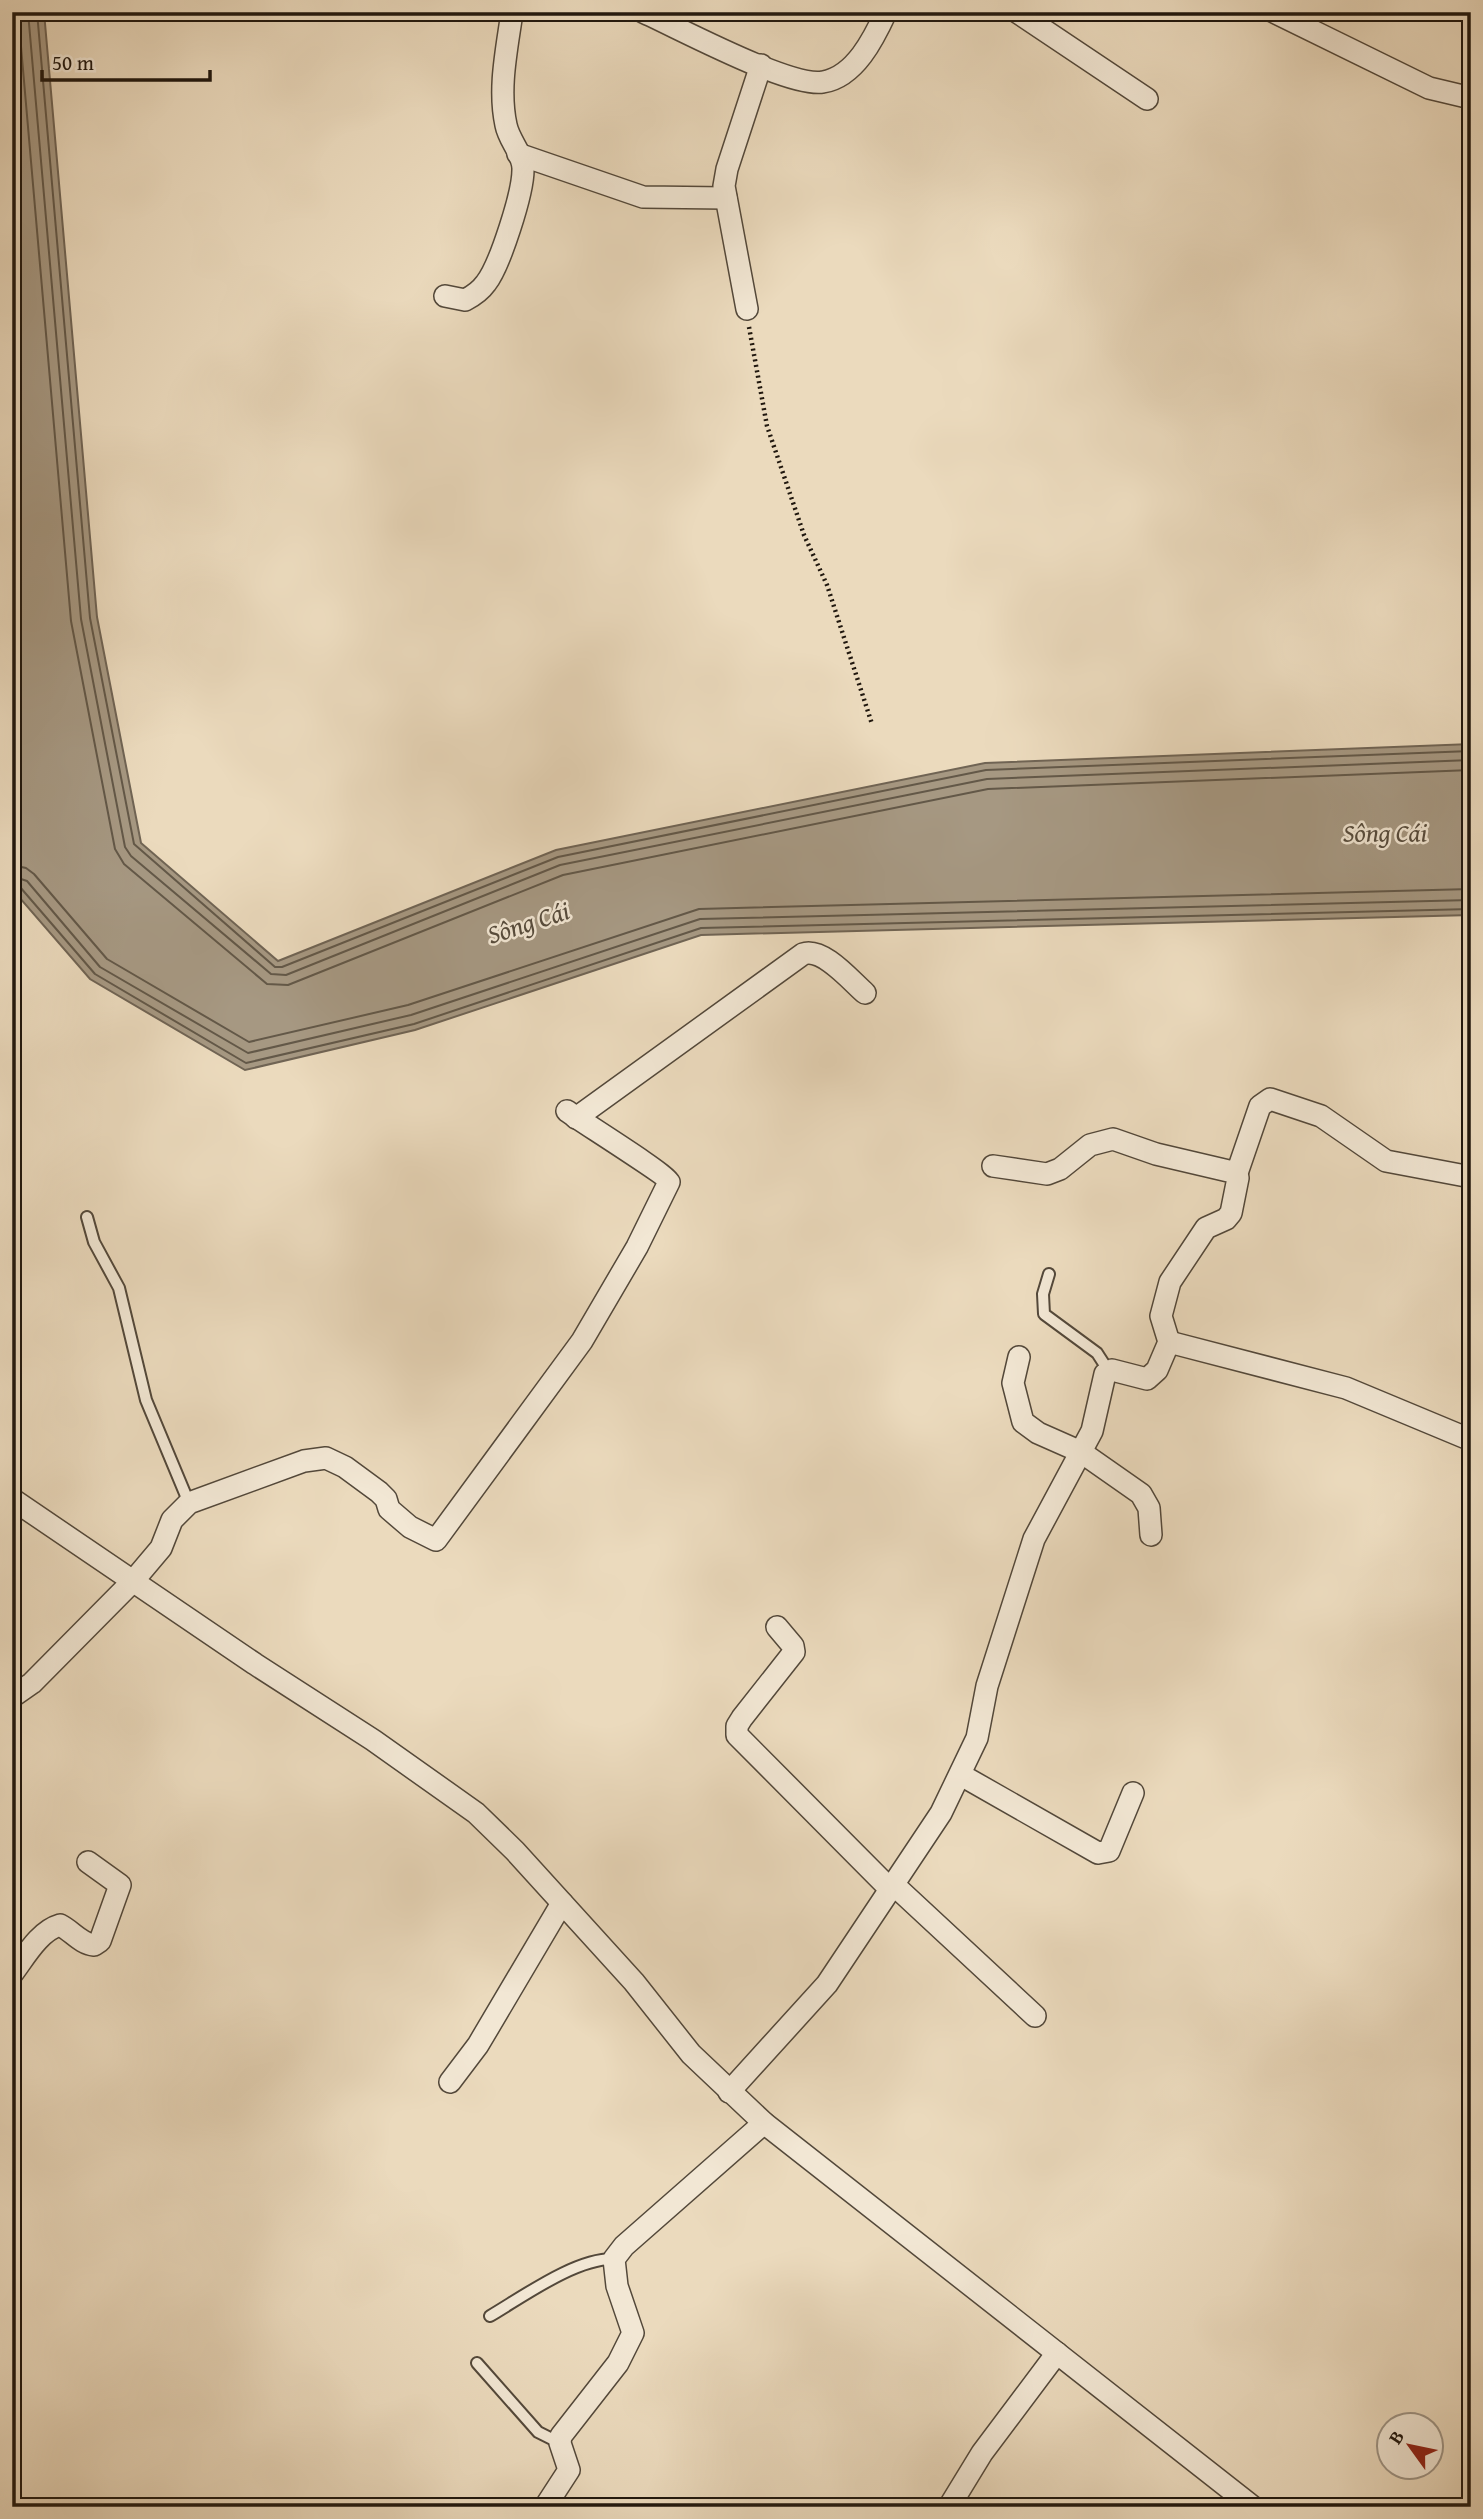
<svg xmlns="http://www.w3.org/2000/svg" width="1483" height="2519" font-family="'Gentium Book Plus',serif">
<rect width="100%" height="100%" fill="#ebdabd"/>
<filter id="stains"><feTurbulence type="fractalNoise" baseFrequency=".00286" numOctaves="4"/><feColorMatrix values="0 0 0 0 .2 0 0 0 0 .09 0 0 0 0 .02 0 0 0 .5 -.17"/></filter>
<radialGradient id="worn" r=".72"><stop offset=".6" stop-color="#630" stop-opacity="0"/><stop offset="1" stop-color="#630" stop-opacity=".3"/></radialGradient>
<polygon fill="#a69882" stroke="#706454" stroke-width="2" points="12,12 44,12 97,617 141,843 278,961 556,850 985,763 1471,744 1471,915 701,935 415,1030 245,1070 90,979 12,889"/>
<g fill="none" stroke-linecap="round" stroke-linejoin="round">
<g stroke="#635848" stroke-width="2">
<polyline points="18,12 71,621 115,849 124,864 267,984 288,985 563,875 988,789 1471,770"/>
<polyline points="28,12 81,619 125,847 131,856 271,974 286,975 560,865 987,779 1471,760"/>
<polyline points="37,12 90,618 134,844 275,967 282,967 558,857 986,770 1471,751"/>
<polyline points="12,865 26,868 34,874 107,959 249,1042 408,1005 699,909 1471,889"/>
<polyline points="12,876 27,881 100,967 248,1053 411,1015 700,919 1471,900"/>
<polyline points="12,885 20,887 95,974 246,1063 414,1024 701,928 1471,909"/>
</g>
<defs>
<g id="service">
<polyline points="87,1217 94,1242 119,1288 146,1400 189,1503"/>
<polyline points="1049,1274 1043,1294 1044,1314 1097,1353 1108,1370"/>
<path d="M 490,2316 C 524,2296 576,2258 614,2259"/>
<polyline points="477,2363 538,2432 560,2443"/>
</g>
<g id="minor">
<path d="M 643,12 C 679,28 790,88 823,82 C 855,77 874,38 886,12"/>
<polyline points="1017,12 1147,99"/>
<polyline points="1274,12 1429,88 1471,98"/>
<polyline points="518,154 643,197 726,198"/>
<path d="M 445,296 L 465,300 C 473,296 481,290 486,283 C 500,265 523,193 523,170 C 524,155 509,141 506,125 C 498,88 507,49 512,12"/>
<polyline points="747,309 724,186 727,169 761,65"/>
<path d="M 576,1118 L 803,954 C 823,947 851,981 865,993"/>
<polyline points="1237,1173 1260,1106 1270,1099 1321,1116 1386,1161 1471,1177"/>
<polyline points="1169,1342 1346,1388 1471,1440"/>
<polyline points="1019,1357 1013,1383 1023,1422 1038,1433 1081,1452 1141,1494 1149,1508 1151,1535"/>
<polyline points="12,1499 255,1664 373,1740 476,1813 515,1851 634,1982 691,2054 764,2123 1253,2507"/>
<polyline points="777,1627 793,1646 794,1652 742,1718 737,1726 737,1735 891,1890"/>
<path d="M 12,1697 L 32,1683 L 134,1580 L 161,1548 L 172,1520 L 189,1503 L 304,1461 L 326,1458 L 345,1467 L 379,1492 L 386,1499 L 389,1509 L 410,1527 L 436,1540 L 582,1341 L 637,1247 L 669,1182 C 666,1174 582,1122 567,1111"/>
<polyline points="961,1775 1098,1853 1109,1851 1133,1793"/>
<polyline points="894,1885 1035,2016"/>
<path d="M 12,1974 C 25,1957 39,1931 60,1925 C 72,1931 81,1944 94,1945 L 100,1941 L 120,1885 L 88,1862"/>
<polyline points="450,2082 478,2045 562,1903"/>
<polyline points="729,2092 827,1984 941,1813 977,1738 987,1686 1034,1539 1092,1431 1105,1374 1112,1370 1147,1379 1157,1370 1169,1342 1161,1316 1170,1282 1206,1228 1226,1219 1231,1213 1238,1178 1237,1173 1156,1154 1113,1139 1090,1145 1060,1169 1047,1174 993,1166"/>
<polyline points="545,2507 569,2470 560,2443 561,2436 618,2363 633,2333 617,2286 614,2259 624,2246 764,2123"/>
<polyline points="949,2507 982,2453 1057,2353"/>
</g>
</defs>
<use href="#service" stroke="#53483a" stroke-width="14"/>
<use href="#minor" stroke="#53483a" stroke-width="24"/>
<polyline stroke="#20170e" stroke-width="4.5" stroke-dasharray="2 3.5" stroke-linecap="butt" points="749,327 767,426 804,535 827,585 872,724"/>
<use href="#service" stroke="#f2e7d4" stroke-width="10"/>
<use href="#minor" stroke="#f2e7d4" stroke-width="21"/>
</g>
<g text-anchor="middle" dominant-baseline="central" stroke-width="5" stroke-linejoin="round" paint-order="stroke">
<g font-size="26" font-style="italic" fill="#564b3c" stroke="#f2e7d4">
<text x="1385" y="832">Sông Cái</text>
<text transform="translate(528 922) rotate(-18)">Sông Cái</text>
</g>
</g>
<rect width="1483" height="2519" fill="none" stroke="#ebdabd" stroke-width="42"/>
<rect x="14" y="14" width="1455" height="2491" fill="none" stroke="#20170e" stroke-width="3.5"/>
<rect x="21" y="21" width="1441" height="2477" fill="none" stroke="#20170e" stroke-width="2"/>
<g transform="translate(1410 2446) rotate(303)"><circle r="33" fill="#f2e7d4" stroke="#9e9485" stroke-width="2"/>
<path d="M0-5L12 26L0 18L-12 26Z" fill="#8f2418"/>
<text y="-10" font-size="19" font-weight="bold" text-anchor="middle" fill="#20170e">B</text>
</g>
<path d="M42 70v10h168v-10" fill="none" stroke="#20170e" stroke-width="3.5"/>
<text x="52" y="70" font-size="21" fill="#20170e" stroke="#f2e7d4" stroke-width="5" paint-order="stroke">50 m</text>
<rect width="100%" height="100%" filter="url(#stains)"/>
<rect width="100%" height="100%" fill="url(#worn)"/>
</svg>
